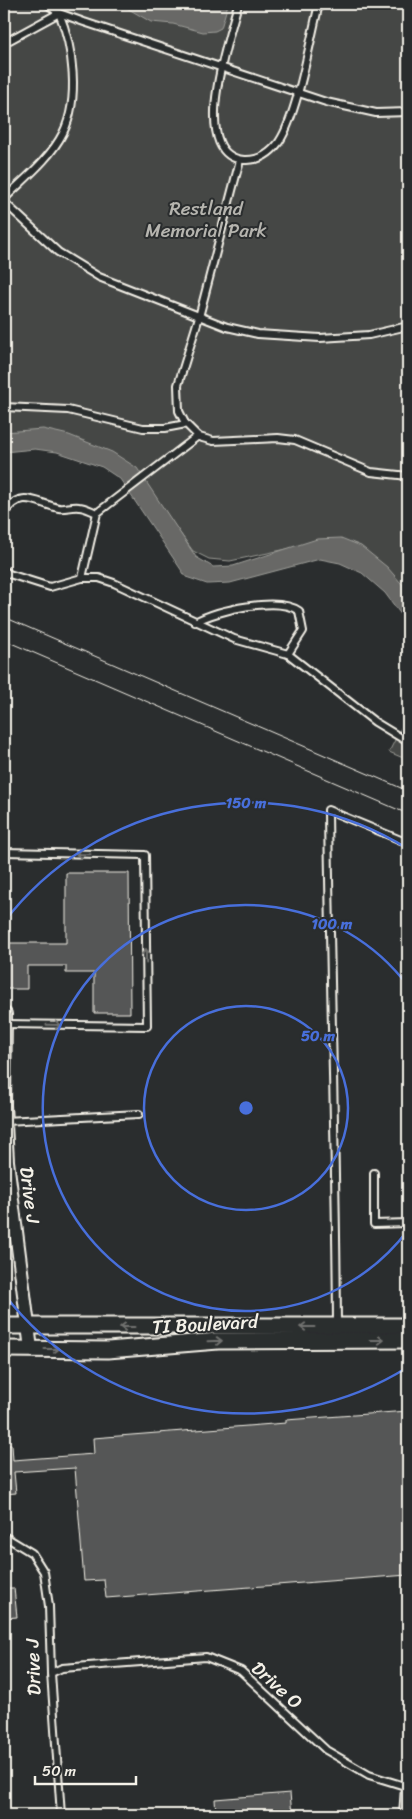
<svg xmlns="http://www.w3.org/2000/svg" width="412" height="1819" font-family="Sriracha,sans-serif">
<rect width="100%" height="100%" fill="#2a2d2e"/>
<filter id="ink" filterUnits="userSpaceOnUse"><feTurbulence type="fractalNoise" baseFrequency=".02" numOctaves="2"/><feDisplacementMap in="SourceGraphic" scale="10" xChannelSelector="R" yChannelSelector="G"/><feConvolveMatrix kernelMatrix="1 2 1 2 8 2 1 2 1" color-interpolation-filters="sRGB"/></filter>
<g filter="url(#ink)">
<g fill="#444645" stroke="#9c9c96">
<polygon points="4,4 408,4 408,594 334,539 230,561 209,559 193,551 130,464 4,434"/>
<polygon points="408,714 408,760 389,752"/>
</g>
<g fill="#676866" stroke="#9f9f9a">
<polygon points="120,4 228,4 221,28 215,31 203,32 173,24 151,22"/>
<polygon points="43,429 69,435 112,452 137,468 196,557 213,567 233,566 317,539 341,538 361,546 387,567 408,591 408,624 385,593 362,573 340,563 320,559 230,583 207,584 186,577 120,479 102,467 57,452 35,449 4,452 4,432"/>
</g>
<g fill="#555756" stroke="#f4f1e8">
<polygon points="66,873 129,873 130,1013 94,1013 94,973 66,973 66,966 27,966 27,989 4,989 4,943 66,943"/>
<polygon points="408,1411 408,1575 106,1598 104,1580 84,1581 75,1468 14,1472 16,1493 4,1494 4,1445 12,1445 13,1460 94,1454 93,1438 286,1423 286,1420"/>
<polygon points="4,1588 14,1588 17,1617 4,1618"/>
<polygon points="290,1793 292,1815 216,1815 215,1799"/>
</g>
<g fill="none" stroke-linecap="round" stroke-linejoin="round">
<defs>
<g id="service">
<polyline points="47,4 59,13 84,22 326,102 376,113 408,112"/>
<path d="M 238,4 C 230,35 187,156 244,160 C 258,161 270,154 279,142 C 298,113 310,40 319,4"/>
<polyline points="4,43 59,13"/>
<polyline points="240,160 199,317 178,385 179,411 185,423 199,437 213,441 278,438 295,440 371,472 408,476"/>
<path d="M 4,199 C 24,179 50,159 63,133 C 80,99 73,46 59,13"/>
<polyline points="4,202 58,252 99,277 227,327 258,334 320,338 369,335 408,326"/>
<polyline points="4,407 68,410 143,428 165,428 186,424"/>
<path d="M 4,514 C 20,487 38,504 59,508 C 65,509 72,506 79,507 C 85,507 91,511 97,513 L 198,436"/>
<polyline points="4,570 9,574 50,587 82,578 97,513"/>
<polyline points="82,578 99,578 114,583 234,639 288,654 375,722 408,742"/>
<path d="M 195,622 C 217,610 278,596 299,611 L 303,631 L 288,654"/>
<polyline points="4,852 145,855 147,1026 5,1024"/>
<polyline points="5,1121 139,1114"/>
<polyline points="374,1173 374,1224 408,1223"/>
<path d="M 337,1325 C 336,1153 330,982 328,810 L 408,843"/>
<polyline points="4,1536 32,1553 44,1572 49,1606 51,1673 61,1815"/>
<polyline points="51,1673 62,1668 206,1657 241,1671 326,1750 369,1775 408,1787"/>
<polyline points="403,1815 405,1787"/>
</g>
<polyline id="minor" points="5,1014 4,1105 7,1161 31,1349"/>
<g id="tertiary">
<polyline points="4,1326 408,1326"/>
<polyline points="4,1349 108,1350 218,1341 408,1340"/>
</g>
</defs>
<use href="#service" stroke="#f4f1e8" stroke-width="10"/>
<use href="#minor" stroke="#f4f1e8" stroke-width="16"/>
<use href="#tertiary" stroke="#f4f1e8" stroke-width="19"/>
<use href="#service" stroke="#2a2d2e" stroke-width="6"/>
<use href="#minor" stroke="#2a2d2e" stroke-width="12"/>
<use href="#tertiary" stroke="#2a2d2e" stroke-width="15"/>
<g stroke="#f4f1e8" stroke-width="1">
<polyline points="4,617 408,791"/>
<polyline points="4,640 408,814"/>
</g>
</g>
<defs><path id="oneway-shaft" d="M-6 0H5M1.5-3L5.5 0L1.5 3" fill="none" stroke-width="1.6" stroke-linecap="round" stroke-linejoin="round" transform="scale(1.25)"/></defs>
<g stroke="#71726f">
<use href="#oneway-shaft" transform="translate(83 854) rotate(-179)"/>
<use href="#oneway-shaft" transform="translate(146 956) rotate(-91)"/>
<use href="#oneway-shaft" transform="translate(54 1025) rotate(1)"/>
<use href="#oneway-shaft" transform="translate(127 1327) rotate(180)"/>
<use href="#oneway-shaft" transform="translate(307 1327) rotate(180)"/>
<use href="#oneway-shaft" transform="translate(377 1340)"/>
<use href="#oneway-shaft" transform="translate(215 1341) rotate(-2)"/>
<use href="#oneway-shaft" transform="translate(52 1349)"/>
</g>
</g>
<g fill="none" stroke="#486fdb" stroke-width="2.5">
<circle cx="246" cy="1108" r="102"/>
<path d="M408 1230A203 203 0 1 1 408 986"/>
<path d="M408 1367A305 305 0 0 1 4 1294M4 922A305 305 0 0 1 408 849"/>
</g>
<g text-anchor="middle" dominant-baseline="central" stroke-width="4" stroke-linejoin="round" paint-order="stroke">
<g font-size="19" fill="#b6b5af" stroke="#2a2d2e">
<text x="206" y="208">Restland<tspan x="206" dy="22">Memorial Park</tspan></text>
</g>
<g font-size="19" fill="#f4f1e8" stroke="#2a2d2e">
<text transform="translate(30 1195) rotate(83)">Drive J</text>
<text transform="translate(205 1324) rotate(-3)">TI Boulevard</text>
<text transform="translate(33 1667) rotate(-92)">Drive J</text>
<text transform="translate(277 1685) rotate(42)">Drive O</text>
</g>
</g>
<circle cx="246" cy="1108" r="8" fill="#486fdb" stroke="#2a2d2e" stroke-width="2.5"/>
<g font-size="15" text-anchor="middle" font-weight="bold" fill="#486fdb" stroke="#2a2d2e" stroke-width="4" stroke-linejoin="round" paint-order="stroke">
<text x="246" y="808">150 m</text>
<text x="332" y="929">100 m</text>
<text x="318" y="1041">50 m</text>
</g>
<rect width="412" height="1819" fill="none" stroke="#2a2d2e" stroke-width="20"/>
<rect x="10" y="10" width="392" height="1799" fill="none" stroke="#f4f1e8" stroke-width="2" filter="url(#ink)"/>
<path d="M35 1776v8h101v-8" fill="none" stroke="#f4f1e8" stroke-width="2.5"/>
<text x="42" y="1776" font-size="15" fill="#f4f1e8" stroke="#2a2d2e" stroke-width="4" paint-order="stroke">50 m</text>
</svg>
